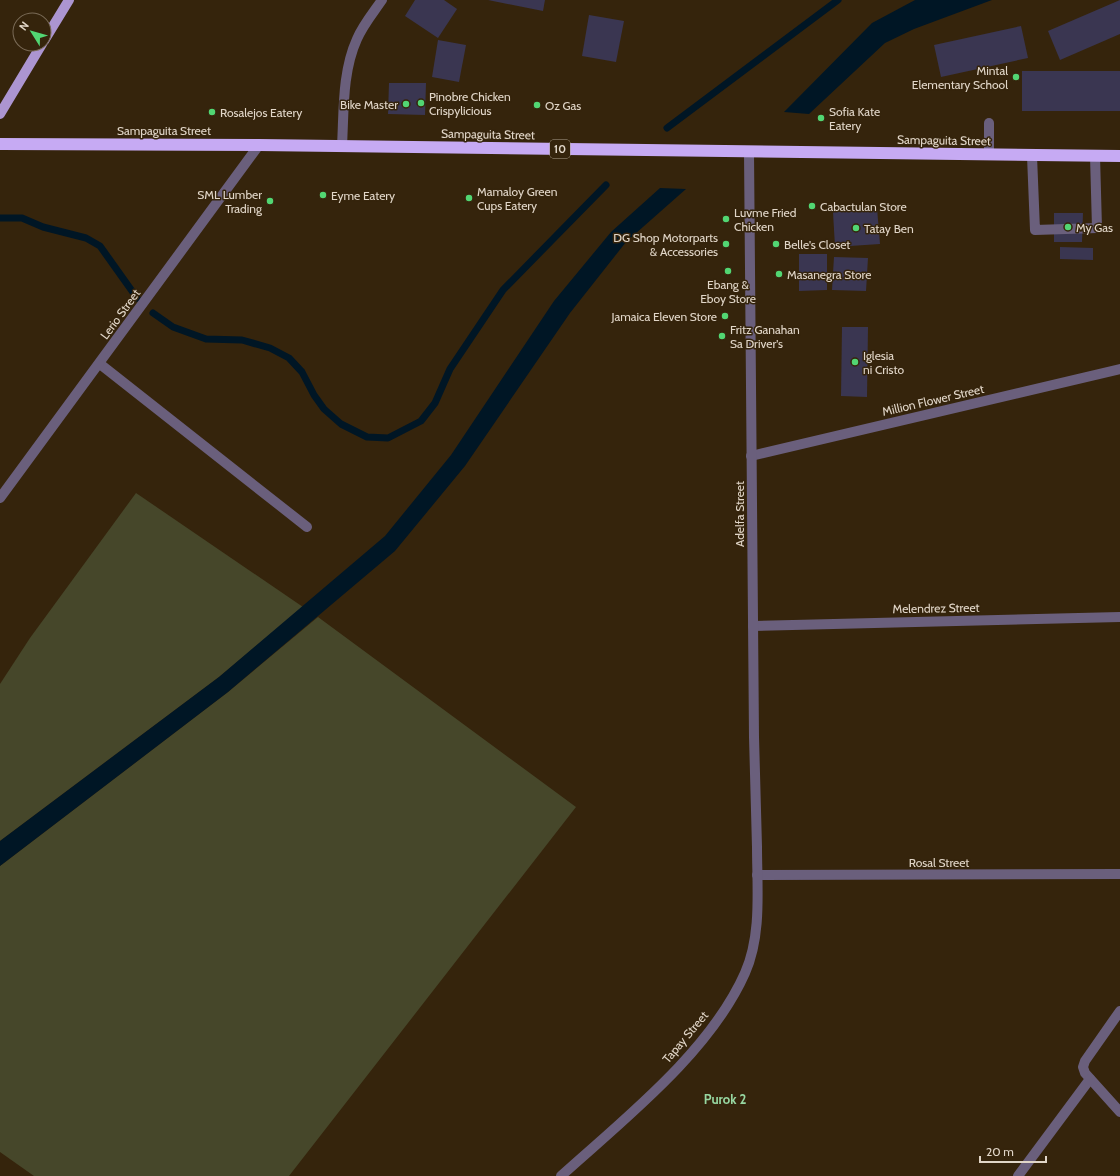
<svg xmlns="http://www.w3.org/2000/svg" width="1120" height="1176" font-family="Cabin,sans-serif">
<rect width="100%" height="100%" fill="#35240c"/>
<g fill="#46472a">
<polygon points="136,493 303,607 219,677 0,841 0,684 30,638"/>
<polygon points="318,617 576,807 289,1176 34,1176 0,1152 0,866 228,692"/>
</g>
<g fill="#001625">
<polygon points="915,0 992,0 914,29 885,43 809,114 784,112 872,23"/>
<polygon points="660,188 686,189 626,242 570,313 465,466 395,551 228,692 0,866 0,841 219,677 385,536 451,455 554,301 611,232"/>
</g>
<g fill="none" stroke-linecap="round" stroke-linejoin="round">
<g stroke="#001625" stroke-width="7">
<polyline points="667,128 838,0"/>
<polyline points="0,218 22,218 43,227 86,238 100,246 137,298"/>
<polyline points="153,313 173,327 206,339 242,340 270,348 289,358 302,372 314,395 324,409 341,424 367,437 388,438 421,421 435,403 450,369 503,290 606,185"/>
</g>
</g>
<g fill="#3a3651">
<polygon points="415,0 444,0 457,9 438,38 405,16"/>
<polygon points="488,0 545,0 543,11"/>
<polygon points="1120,0 1120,34 1060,60 1048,31"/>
<polygon points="589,15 624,21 616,62 582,56"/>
<polygon points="1021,26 1028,58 941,77 934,45"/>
<polygon points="438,40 466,45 459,82 432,77"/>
<rect x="1022" y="71" width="98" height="40"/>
<polygon points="389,83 426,83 425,115 388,114"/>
<polygon points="877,208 880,244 835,247 833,212"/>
<polygon points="1054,213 1083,213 1082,242 1054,242"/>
<polygon points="1060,247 1093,248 1093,260 1060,259"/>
<polygon points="799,254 827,254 827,290 799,291"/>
<polygon points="834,257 868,258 866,291 832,290"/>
<polygon points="842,327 868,327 867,397 841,396"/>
</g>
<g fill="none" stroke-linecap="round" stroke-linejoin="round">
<g stroke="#6a5f7c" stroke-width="10">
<polyline points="989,123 989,155"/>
<path d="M 342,146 C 344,111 342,72 357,39 C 363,25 373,13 382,0"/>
<polyline points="1032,156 1035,230 1097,228 1095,156"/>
<polyline points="100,364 307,527"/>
<polyline points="751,456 1120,369"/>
<polyline points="0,498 259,145"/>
<polyline points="753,626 1120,617"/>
<polyline points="757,875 1120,874"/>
<polyline points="1120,1011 1085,1061 1083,1067 1085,1073 1120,1112"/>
<path d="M 561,1176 C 624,1119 710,1052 745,973 C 762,935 757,888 757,847 C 756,811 755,774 754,737 C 752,542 751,347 749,152"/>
<polyline points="1018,1176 1090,1079"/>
</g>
<g stroke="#ac95d1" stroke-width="10">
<polyline points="44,41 69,0"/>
<polyline points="0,114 42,44"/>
</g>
<polyline stroke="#c6aaf3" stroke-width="12" points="0,144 259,145 1120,156"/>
</g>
<g fill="#52d673" stroke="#35240c" stroke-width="1.5">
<circle cx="1016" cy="77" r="4"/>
<circle cx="421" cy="103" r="4"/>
<circle cx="406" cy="104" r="4"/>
<circle cx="537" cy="105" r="4"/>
<circle cx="212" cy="112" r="4"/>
<circle cx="821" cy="118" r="4"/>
<circle cx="323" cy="195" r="4"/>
<circle cx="469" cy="198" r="4"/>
<circle cx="270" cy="201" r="4"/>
<circle cx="812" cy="206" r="4"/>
<circle cx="726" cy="219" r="4"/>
<circle cx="1068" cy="227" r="4"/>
<circle cx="856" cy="228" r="4"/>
<circle cx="726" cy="244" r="4"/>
<circle cx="776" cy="244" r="4"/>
<circle cx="728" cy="271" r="4"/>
<circle cx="779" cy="274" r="4"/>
<circle cx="725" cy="316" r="4"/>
<circle cx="722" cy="336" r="4"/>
<circle cx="855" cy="362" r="4"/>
</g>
<g text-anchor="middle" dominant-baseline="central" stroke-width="3" stroke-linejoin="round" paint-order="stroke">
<rect fill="#35240c" stroke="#ada190" stroke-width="1" x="550" y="140" width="20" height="18" rx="3"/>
<g font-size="11" font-weight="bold" fill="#e1d6c8">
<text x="560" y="149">10</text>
</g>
<g font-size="12" fill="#e1d6c8" stroke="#35240c" text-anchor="start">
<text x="1008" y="70" text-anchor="end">Mintal<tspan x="1008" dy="14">Elementary School</tspan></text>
<text x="429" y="96">Pinobre Chicken<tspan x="429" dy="14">Crispylicious</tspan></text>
<text x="398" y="104" text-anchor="end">Bike Master</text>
<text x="545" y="105">Oz Gas</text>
<text x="829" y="111">Sofia Kate<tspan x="829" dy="14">Eatery</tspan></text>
<text x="220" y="112">Rosalejos Eatery</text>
<text x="477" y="191">Mamaloy Green<tspan x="477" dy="14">Cups Eatery</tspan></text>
<text x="262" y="194" text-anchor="end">SML Lumber<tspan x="262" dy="14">Trading</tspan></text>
<text x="331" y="195">Eyme Eatery</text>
<text x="820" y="206">Cabactulan Store</text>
<text x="734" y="212">Luvme Fried<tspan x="734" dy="14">Chicken</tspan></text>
<text x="1076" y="227">My Gas</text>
<text x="864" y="228">Tatay Ben</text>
<text x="718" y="237" text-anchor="end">DG Shop Motorparts<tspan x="718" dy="14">&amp; Accessories</tspan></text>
<text x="784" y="244">Belle's Closet</text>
<text x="787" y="274">Masanegra Store</text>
<text x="728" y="284" text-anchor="middle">Ebang &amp;<tspan x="728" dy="14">Eboy Store</tspan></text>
<text x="717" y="316" text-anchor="end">Jamaica Eleven Store</text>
<text x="730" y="329">Fritz Ganahan<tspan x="730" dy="14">Sa Driver's</tspan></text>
<text x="863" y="355">Iglesia<tspan x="863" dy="14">ni Cristo</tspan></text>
</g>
<g font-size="12" fill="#e1d6c8" stroke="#35240c">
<text x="164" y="130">Sampaguita Street</text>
<text transform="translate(488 134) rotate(1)">Sampaguita Street</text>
<text transform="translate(944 140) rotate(1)">Sampaguita Street</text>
<text transform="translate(120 314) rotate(-54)">Lerio Street</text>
<text transform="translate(933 400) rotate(-13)">Million Flower Street</text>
<text transform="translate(739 514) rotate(-90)">Adelfa Street</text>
<text transform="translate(936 608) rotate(-1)">Melendrez Street</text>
<text x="939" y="862">Rosal Street</text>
<text transform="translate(685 1037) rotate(-50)">Tapay Street</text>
</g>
<g font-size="13" font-weight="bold" fill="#97d7a1" stroke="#35240c">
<text x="725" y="1099">Purok 2</text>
</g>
</g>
<g transform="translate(32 32) rotate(307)"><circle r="19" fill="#35240c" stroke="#7a6b57"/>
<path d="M0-3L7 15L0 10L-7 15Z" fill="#52d673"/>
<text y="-6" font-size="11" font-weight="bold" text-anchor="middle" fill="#e1d6c8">N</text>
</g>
<path d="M980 1156v6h66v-6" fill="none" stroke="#e1d6c8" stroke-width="2"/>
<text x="986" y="1156" font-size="12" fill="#e1d6c8" stroke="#35240c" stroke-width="3" paint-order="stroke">20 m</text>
</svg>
